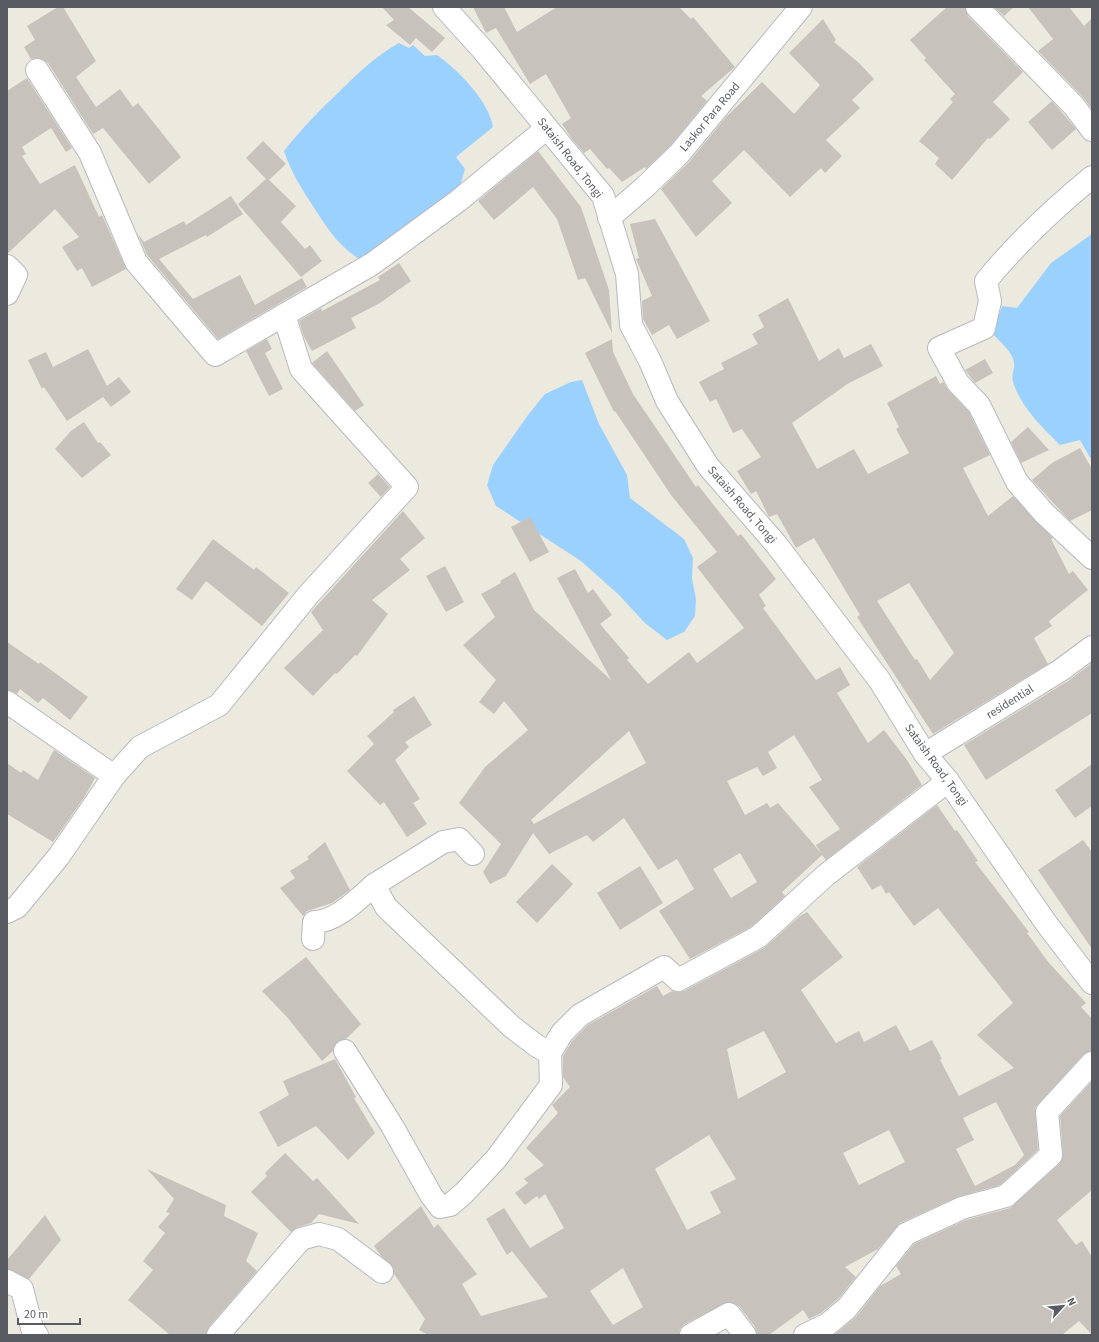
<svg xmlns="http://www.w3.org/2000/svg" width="1099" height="1342" font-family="'Source Sans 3',sans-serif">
<rect width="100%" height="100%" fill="#ece9de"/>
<g fill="#9bd1ff">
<path d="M 399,43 L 409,48 L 413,45 L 425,56 L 437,55 C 458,70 489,101 493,127 L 456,157 L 465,169 L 460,186 L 412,220 L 377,249 L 359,259 C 337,244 327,228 313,206 C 300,186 292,174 284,151 C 302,128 321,109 341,90 C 359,72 377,55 399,43 Z"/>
<path d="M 1092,234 L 1092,461 L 1080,440 L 1060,445 C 1042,427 1023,409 1014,385 C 1011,378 1013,373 1014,367 C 1016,354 1001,343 993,334 L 1002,306 L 1017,308 L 1051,263 Z"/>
<polygon points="582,380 599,424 627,475 630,498 684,539 693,558 692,579 696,599 695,616 684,632 667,640 645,623 619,595 581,561 496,506 487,485 493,465 528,415 545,394 571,382"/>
</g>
<g fill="#c7c3bc" fill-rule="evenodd">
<polygon points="58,7 63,7 96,61 76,77 96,107 120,89 133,107 138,103 181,157 149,184 103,128 93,134 48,63 42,59 36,58 31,59 24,47 35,40 27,26"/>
<polygon points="382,7 408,7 445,38 432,52 416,38 410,45 386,25 394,20"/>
<polygon points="473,7 504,7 517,32 557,7 679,7 691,19 693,17 735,67 701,96 707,101 670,146 646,169 645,167 622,182 609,168 607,169 590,149 584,153 572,139 562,124 571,118 546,74 530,84 496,28 486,33"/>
<polygon points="947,7 965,7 968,16 1023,72 993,102 1010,119 990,139 988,138 952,180 935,164 939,158 919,141 953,102 950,99 955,94 924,60 926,58 910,40"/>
<polygon points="994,7 1014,7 1004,16"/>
<polygon points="1028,7 1069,7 1084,26 1092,18 1092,109 1083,97 1038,51 1053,39"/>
<polygon points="823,19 836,40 834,42 859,63 874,79 852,100 860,108 826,140 842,156 825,173 821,168 790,197 744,150 712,181 732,203 696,237 661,189 689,162 726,117 762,82 794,114 820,85 789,53"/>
<polygon points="27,78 72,148 66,152 51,128 22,147 26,154 22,156 40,184 75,165 99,217 102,215 126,269 92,287 82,268 77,271 62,247 79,237 55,209 7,254 7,91"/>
<polygon points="1052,101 1076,129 1052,150 1028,122"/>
<polygon points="263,141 286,164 269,180 296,206 281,222 305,249 310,245 322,261 301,277 238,204 266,179 246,158"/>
<polygon points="538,151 581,207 609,290 612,333 585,278 578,280 557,219 533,187 494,220 478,201"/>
<polygon points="231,196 243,214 207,237 206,235 159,259 193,299 240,275 255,305 302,278 307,287 218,339 147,255 138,234 144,242 184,221 186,225"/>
<polygon points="655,219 710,321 677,339 669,325 652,335 643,319 642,301 652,296 636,259 639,258 630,224"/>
<polygon points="399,263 411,281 380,303 351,318 356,328 312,351 304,337 299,321 321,308 322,311 380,280 378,277"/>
<path d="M 788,298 L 819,361 L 839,348 L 844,358 L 871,344 L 883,366 L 849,383 L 792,423 L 817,469 L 854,449 L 868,474 L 909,453 L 896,429 L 899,427 L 887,403 L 936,376 L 940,384 L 943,382 L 949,391 L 969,412 L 990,455 L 963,468 L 988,516 L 1013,496 L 1053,538 L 1051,539 L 1069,574 L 1073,571 L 1088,590 L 1049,621 L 1052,626 L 1034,638 L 1048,664 L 933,734 L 857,617 L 860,615 L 814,538 L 796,548 L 777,514 L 769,517 L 756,491 L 751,494 L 737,471 L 761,457 L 742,429 L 733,433 L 716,399 L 710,402 L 699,382 L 724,369 L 721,363 L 758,344 L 752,334 L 764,327 L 758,315 ZM 909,583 L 954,653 L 930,680 L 917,659 L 915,660 L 877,601 Z"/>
<polygon points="267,339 272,349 265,353 283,389 269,396 246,351"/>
<path d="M 612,339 L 613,352 L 633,394 L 696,487 L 698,485 L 738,536 L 741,534 L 776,579 L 759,595 L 766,606 L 763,608 L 816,680 L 840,667 L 850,685 L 837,693 L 868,743 L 884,730 L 907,760 L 922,785 L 826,860 L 822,855 L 782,892 L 785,896 L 751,927 L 690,959 L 659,911 L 694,889 L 677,859 L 658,870 L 624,818 L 593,842 L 587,835 L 549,854 L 533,833 L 506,876 L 490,884 L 483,872 L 501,844 L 459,803 L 485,767 L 528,730 L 504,701 L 494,714 L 479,702 L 496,680 L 463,645 L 495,617 L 481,594 L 501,583 L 500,581 L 515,572 L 534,610 L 611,680 L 557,578 L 575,569 L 588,593 L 593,589 L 612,615 L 600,624 L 629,658 L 627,660 L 648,684 L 689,652 L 697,663 L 744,628 L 697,567 L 717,552 L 671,495 L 615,411 L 614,412 L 585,353 ZM 629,731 L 646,763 L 534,824 L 531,820 ZM 794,735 L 822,780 L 809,787 L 840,829 L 816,845 L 822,854 L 778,803 L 770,808 L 767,803 L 745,815 L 727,781 L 757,767 L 763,776 L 777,768 L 768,752 ZM 740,853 L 757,882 L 731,898 L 713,869 Z"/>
<polygon points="88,349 107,386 119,377 131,392 111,407 103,397 67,421 44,387 42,389 28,360 46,352 53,367"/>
<polygon points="327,351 364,405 355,411 312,363"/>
<polygon points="985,359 993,373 975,383 965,370"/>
<polygon points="84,422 98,443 100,442 111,455 82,478 55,449 71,431"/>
<polygon points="1028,427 1049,450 1021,463 1011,442"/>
<polygon points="1080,448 1092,469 1092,510 1070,521 1032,480 1052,463"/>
<polygon points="378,474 390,487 381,497 368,483"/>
<polygon points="403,511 425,538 400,559 410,570 372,600 388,614 357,656 355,655 337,674 335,673 313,696 284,668 323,630 311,612"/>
<polygon points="530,517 549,552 530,562 511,527"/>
<polygon points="213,539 254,570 256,567 289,593 262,626 206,581 192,600 176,589"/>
<polygon points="445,566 464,602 446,612 426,576"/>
<polygon points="7,642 39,664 40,662 88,697 70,720 43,698 38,703 20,689 17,694 7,690"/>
<polygon points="1092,663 1092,713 986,780 964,745 1068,681"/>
<polygon points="414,696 432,725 405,742 409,747 395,760 420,799 413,803 427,824 407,837 384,802 380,805 347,771 374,744 367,736 394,712 393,710"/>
<polygon points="54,750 95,778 85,796 53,842 7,814 7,763 21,773 23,770 38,780"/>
<polygon points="1092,764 1092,806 1075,818 1055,790"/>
<path d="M 937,805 L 955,831 L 957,830 L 978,861 L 975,862 L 1029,932 L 1027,933 L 1049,963 L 1086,1003 L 1081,1007 L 1092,1019 L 1092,1051 L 1083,1055 L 1035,1108 L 1038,1150 L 1000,1185 L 957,1197 L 900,1223 L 878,1249 L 845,1267 L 856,1277 L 838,1299 L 821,1313 L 809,1319 L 803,1310 L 769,1335 L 757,1335 L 755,1327 L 739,1306 L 729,1302 L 685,1324 L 680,1329 L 679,1335 L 428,1335 L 419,1330 L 425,1319 L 394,1274 L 393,1267 L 381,1256 L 374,1246 L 421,1206 L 434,1228 L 438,1224 L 477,1274 L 462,1284 L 481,1316 L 548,1297 L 512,1251 L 507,1255 L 486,1219 L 504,1208 L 530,1248 L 564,1228 L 545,1194 L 539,1199 L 537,1196 L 525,1205 L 515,1193 L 528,1183 L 524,1179 L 544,1165 L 526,1148 L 558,1113 L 552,1105 L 570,1087 L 563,1077 L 563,1056 L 572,1041 L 588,1025 L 657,986 L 663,996 L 672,991 L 677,992 L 684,991 L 764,948 L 800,916 L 807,912 L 843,957 L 801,990 L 836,1043 L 859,1031 L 864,1042 L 896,1025 L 910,1051 L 932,1040 L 942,1059 L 940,1060 L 959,1096 L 1014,1068 L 977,1035 L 1013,1003 L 938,908 L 914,926 L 889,892 L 886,894 L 881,885 L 872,890 L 857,867 ZM 764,1031 L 786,1072 L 738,1099 L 727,1049 ZM 996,1102 L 1024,1155 L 1015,1165 L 975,1186 L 956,1149 L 974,1140 L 963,1118 ZM 889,1130 L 905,1162 L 859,1185 L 843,1153 ZM 709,1135 L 736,1179 L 710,1192 L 721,1213 L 687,1230 L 655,1169 ZM 623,1268 L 643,1307 L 613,1325 L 590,1291 Z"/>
<polygon points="1083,840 1092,852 1092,949 1038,870"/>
<polygon points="325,842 350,890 332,903 307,911 303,916 280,888 295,878 290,871 309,859 307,857"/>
<polygon points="552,864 573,884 537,923 516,902"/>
<polygon points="640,866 663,903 620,930 597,893"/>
<polygon points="306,957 361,1024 346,1039 338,1041 334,1046 333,1051 322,1061 287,1017 262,991"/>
<polygon points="335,1059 356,1097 354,1098 375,1133 348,1160 316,1126 278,1147 259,1112 289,1095 283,1081"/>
<polygon points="1092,1081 1092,1190 1057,1220 1076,1245 1082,1241 1092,1257 1092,1335 1079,1321 1062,1335 834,1335 857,1316 880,1286 901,1274 896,1266 914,1244 966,1220 1010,1208 1059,1164 1063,1154 1060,1116"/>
<polygon points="285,1153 313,1181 317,1178 359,1224 319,1214 311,1223 298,1227 291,1232 251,1192 267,1176 265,1173"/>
<polygon points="147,1169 226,1205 224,1216 258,1233 246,1261 257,1271 209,1327 206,1335 170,1335 128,1300 153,1270 143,1261 165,1233 158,1227 170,1213 166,1212 174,1199"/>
<polygon points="45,1215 61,1240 29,1279 7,1269 7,1260"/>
</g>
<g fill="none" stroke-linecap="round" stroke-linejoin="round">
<defs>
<g id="minor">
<polyline points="977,7 1074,106 1092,130"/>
<polyline points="37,70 90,153 136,262 215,355 372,264 458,201 547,128"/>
<path d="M 1092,177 C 1053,209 1018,242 986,281 L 990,301 L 984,328 L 939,348 L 958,383 L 979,405 L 1017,482 L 1044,513 L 1092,558"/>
<polyline points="609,218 646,186 679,154 801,7"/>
<polyline points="7,266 16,275 7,294"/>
<polyline points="7,702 114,776 140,747 219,705 309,594 407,487 301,369 284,315"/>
<polyline points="925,754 1061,670 1092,647"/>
<polyline points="473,854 459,839 443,842 374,885 386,907 512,1027 537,1046 550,1053"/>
<polyline points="7,912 17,907 59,856 114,776"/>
<path d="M 313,939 L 314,922 C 336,922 358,899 374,885"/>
<polyline points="345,1051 391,1124 431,1195 440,1207 450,1205 463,1194 496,1159 551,1085 550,1053 562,1033 580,1015 664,967 678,980 758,937 826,875 948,781"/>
<polyline points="7,1281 22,1289 32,1328 37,1335"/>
<polyline points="218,1335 301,1239 319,1234 338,1239 382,1272"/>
<polyline points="691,1335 729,1314 745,1335"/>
<polyline points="805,1335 828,1324 847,1308 906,1234 962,1208 1006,1196 1051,1155 1047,1112 1092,1063"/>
</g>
<polyline id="tertiary" points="444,7 482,49 603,196 627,274 631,325 650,361 667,401 708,466 776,544 880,681 925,754 948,781 1046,923 1092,983"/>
</defs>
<use href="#minor" stroke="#b7b9bf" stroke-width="24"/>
<use href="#tertiary" stroke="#b7b9bf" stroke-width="24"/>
<use href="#minor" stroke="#fff" stroke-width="22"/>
<use href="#tertiary" stroke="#fff" stroke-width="22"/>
</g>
<g text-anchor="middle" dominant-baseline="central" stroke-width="3" stroke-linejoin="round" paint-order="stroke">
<g font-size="12" fill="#585b61" stroke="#fff">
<text transform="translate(710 117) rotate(-50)">Laskor Para Road</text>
<text transform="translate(570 158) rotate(52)">Sataish Road, Tongi</text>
<text transform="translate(742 505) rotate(49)">Sataish Road, Tongi</text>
<text transform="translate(1010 702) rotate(-32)">residential</text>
<text transform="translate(936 765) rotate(54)">Sataish Road, Tongi</text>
</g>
</g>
<rect width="1099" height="1342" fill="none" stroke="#585b61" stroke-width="16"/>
<g transform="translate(1063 1306) rotate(63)" stroke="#ffffff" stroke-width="3" paint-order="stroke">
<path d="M0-3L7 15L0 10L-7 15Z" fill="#585b61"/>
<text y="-6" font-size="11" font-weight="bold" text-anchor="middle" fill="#585b61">N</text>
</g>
<path d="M18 1318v6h62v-6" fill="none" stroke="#585b61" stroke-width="2"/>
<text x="24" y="1318" font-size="12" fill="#585b61" stroke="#ffffff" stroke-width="3" paint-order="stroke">20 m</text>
</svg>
